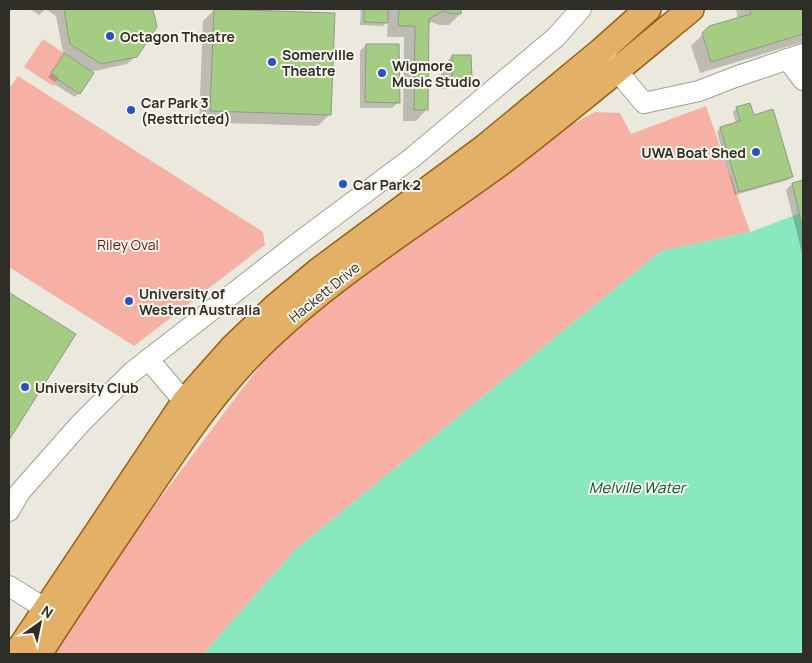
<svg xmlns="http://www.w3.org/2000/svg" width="812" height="663" font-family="Manrope,sans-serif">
<rect width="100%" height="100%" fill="#ebe9de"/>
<g fill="#f7b1a4">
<polygon points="43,39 64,53 51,73 58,78 53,86 24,67"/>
<polygon points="18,76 263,232 265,245 134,346 9,267 9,89"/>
<polygon points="706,106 750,232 661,251 296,549 203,654 50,654 76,611 236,397 282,337 344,286 563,129 595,112 620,113 631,134"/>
</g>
<polygon fill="#8ae8c0" points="803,212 803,654 203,654 296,549 661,251 750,232"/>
<g fill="#0003">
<polygon points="30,9 46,9 39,15"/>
<polygon points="46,9 152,9 156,27 136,56 127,64 90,72 79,93 75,97 54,84 55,82 48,77 65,54 63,52 56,16"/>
<polygon points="361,9 460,9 460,14 449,25 440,25 431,22 428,24 427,109 416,121 403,121 404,37 387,37 388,21 383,26 360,25"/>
<polygon points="736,9 803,9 803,42 700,73 691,46 710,27 738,19"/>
<polygon points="214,10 330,114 318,126 199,122 203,21"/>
<polygon points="366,45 399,102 392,108 360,108 360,51"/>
<polygon points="452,56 470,77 459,88 441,89 441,68"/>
<polygon points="737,108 753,117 792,176 788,180 735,195 717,132 720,128 736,123 733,112"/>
<polygon points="803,181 803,257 786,190 792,184"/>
<polygon points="10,294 74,334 9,438 9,296"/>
</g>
<g fill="#a5cc83" stroke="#92978d">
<polygon points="64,9 153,9 157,27 137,57 101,64 70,44"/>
<polygon points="214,9 335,13 331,115 210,111"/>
<polygon points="364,9 388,9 388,23 364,22"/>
<polygon points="399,9 461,9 461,14 452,14 443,11 429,19 428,110 414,110 415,26 398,26"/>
<polygon points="750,9 803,9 803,34 711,62 702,33 709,26 751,14"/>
<polygon points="366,44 399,44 400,103 365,102"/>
<polygon points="64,53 94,73 80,94 57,79 58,78 51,73"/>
<polygon points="452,55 471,55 472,77 452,78"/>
<polygon points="750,103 754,115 773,109 793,177 739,192 720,127 740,121 736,107"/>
<polygon points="803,180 803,229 792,183"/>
<polygon points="10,293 76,334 9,440 9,294"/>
</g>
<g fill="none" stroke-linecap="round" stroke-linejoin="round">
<defs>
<g id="minor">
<polyline points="607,59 644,103 699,91 735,77 803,54"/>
<polyline points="787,59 803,80"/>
<polyline points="148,359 194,413"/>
<polyline points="9,511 20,492 80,424 131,373 294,246 413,157 556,37 581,9"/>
<polyline points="9,586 46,609 60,604"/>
</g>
<g id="major">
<polyline points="16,654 185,401 232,348 276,306 318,271 485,147 601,51 648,9"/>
<path d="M 39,654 C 72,602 107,551 142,499 C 175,450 205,404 245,361 C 319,283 413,227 499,164 C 565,114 628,61 691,9"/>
</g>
</defs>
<use href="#minor" stroke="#a2a095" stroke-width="22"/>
<use href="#major" stroke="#976011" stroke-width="28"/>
<use href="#minor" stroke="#fff" stroke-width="20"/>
<use href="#major" stroke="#e3b068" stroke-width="25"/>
</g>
<g fill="#2b51c1" stroke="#f8f6eb" stroke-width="2">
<circle cx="110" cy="36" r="5"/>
<circle cx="272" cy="62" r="5"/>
<circle cx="382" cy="73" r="5"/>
<circle cx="131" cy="110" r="5"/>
<circle cx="756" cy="152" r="5"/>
<circle cx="343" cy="184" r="5"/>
<circle cx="129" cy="301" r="5"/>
<circle cx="25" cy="387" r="5"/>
</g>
<g text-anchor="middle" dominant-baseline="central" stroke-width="4" stroke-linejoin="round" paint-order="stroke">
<g font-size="14" font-weight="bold" fill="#2e2d28" stroke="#f8f6eb" text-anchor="start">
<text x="120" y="36">Octagon Theatre</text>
<text x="282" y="54">Somerville<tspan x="282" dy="16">Theatre</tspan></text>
<text x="392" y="65">Wigmore<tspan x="392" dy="16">Music Studio</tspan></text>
<text x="141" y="102">Car Park 3<tspan x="141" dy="16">(Resttricted)</tspan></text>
<text x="746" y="152" text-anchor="end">UWA Boat Shed</text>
<text x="353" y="184">Car Park 2</text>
<text x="139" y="293">University of<tspan x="139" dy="16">Western Australia</tspan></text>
<text x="35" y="387">University Club</text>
</g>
<g font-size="14" fill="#62160d" stroke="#f8f6eb">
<text x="128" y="244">Riley Oval</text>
</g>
<g font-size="14" fill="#2e2d28" stroke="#f8f6eb">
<text transform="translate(324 292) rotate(-39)">Hackett Drive</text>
</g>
<g font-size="15" font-style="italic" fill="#005239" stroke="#f8f6eb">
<text x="637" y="487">Melville Water</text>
</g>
</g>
<rect width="812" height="663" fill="none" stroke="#2e2d28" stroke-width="20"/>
<g transform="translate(40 623) rotate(33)" stroke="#f8f6eb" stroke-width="4" paint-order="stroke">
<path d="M0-4L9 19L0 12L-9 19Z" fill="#2e2d28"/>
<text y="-8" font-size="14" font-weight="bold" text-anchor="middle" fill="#2e2d28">N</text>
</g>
</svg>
